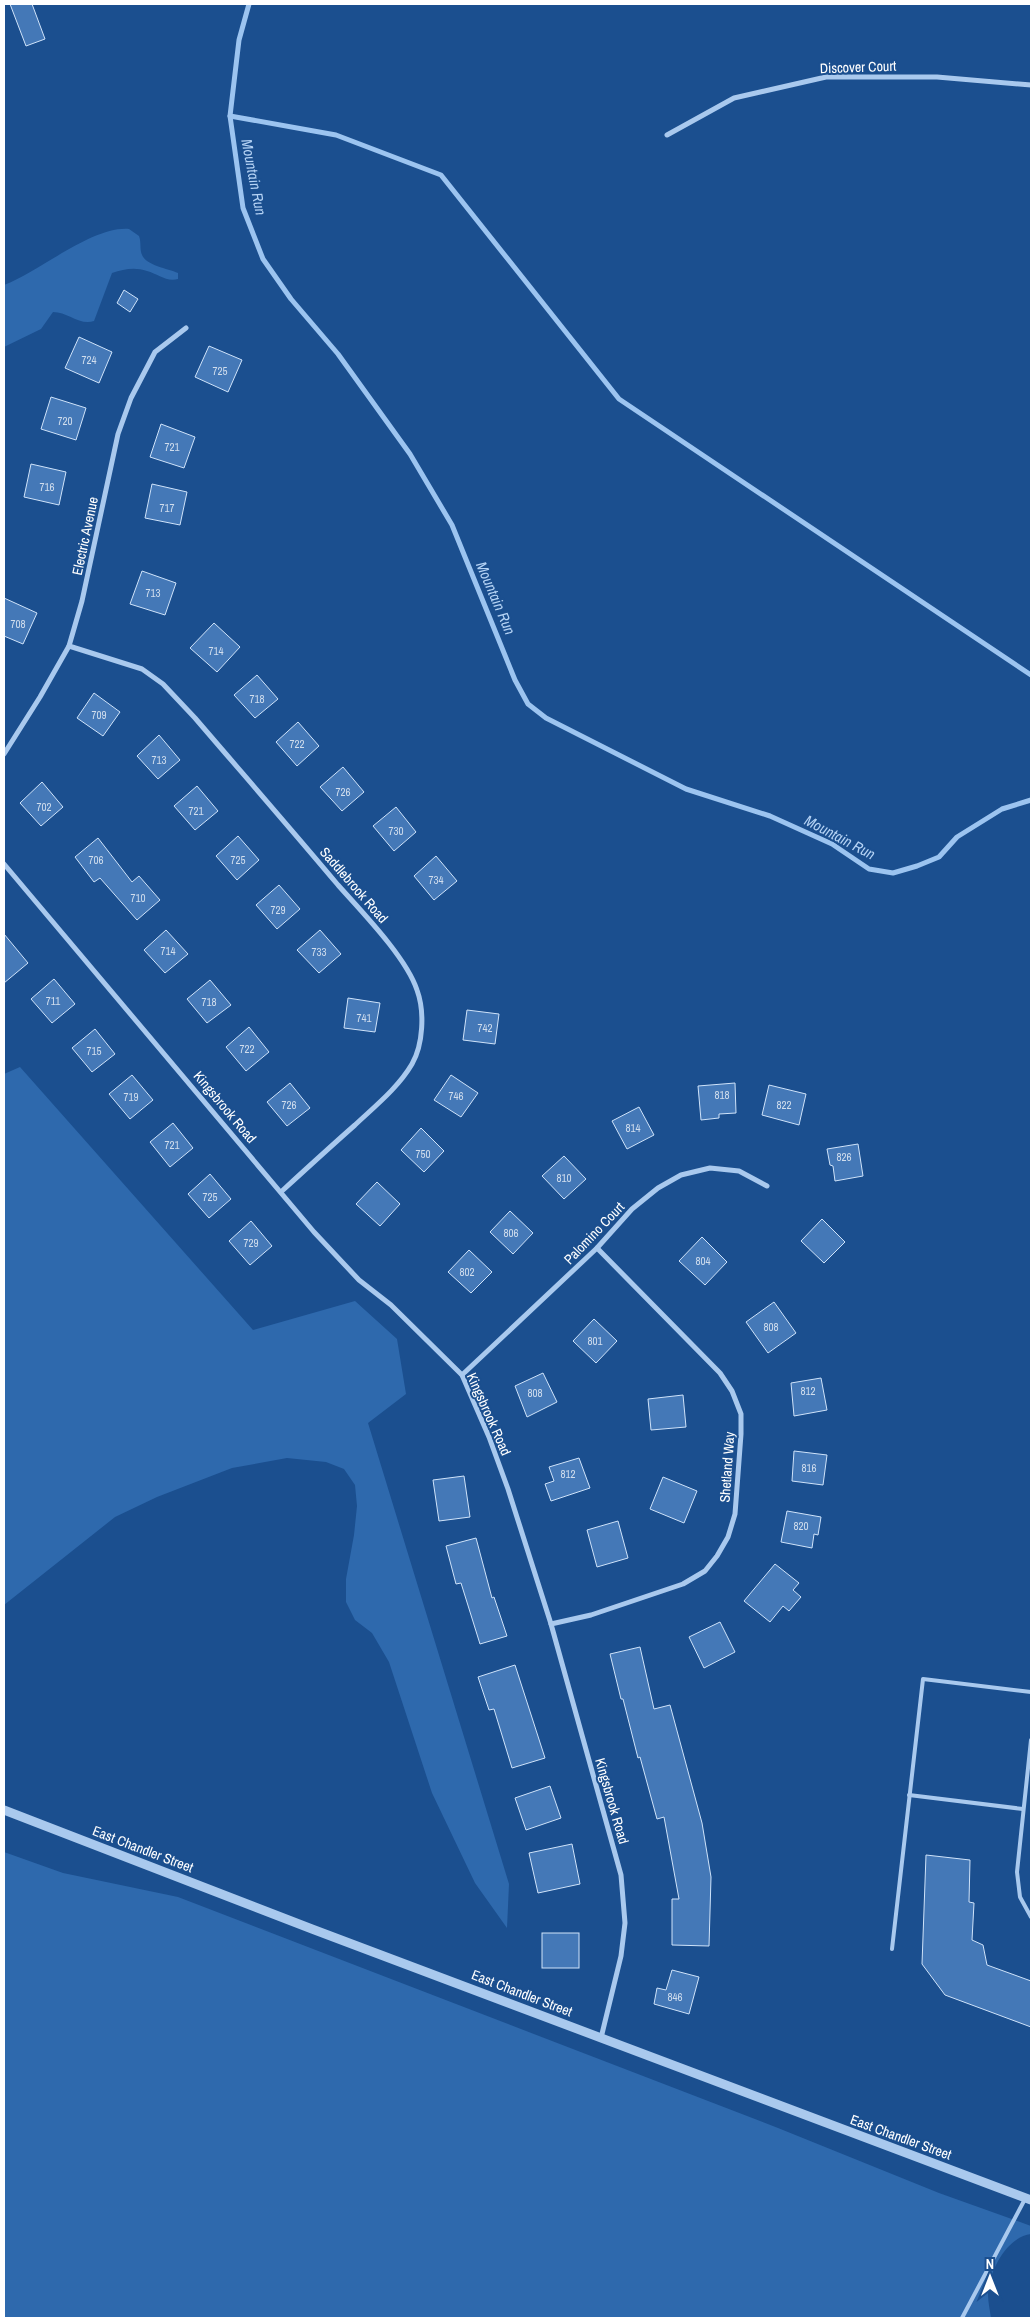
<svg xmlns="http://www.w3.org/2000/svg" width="1035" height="2322" font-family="'Archivo Narrow',sans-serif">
<rect width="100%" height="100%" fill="#1b4f8f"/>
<g fill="#2e69ad">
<path d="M 129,229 L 139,236 C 141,241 140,246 141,252 C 144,266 167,268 178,273 L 178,279 C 166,282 158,274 147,271 C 135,267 124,269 112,273 L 94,321 C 80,326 68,312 53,312 L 41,329 L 4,347 L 4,285 C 39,272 92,226 129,229 Z"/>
<polygon points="20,1067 253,1330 355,1301 397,1339 406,1394 368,1423 509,1884 507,1928 475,1883 432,1793 389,1662 372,1633 355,1620 346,1602 346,1579 354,1535 357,1506 355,1485 344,1469 326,1462 287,1458 232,1468 157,1497 115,1517 4,1605 4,1074"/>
<path d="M 4,1852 L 63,1873 L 178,1897 L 778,2128 L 939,2193 L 1031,2226 L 1031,2234 C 1006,2237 989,2272 988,2294 C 988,2302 990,2311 991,2318 L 4,2318 Z"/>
</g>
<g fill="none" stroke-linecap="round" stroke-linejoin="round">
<g stroke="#9cc4f0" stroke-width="5">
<polyline points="249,4 239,40 230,116 243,208 263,259 291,299 338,354 410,454 452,525 515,680 528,704 546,718 686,789 770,816 832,844 869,869 893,873 917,866 939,857 957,837 1002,809 1031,800"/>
<polyline points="230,116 336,135 441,175 619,399 1031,675"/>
</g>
</g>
<g fill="#4478b7" stroke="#cfe3fa">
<polygon points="10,4 32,4 45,39 26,46"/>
<polygon points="124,290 138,299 130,312 117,303"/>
<polygon points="79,337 112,352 99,383 65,368"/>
<polygon points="209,346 242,360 228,392 195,377"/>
<polygon points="51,397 86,408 76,440 41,429"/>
<polygon points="161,424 195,437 184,468 150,457"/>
<polygon points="31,464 66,472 59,505 24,497"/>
<polygon points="152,484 187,492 180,525 145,518"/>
<polygon points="142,571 176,583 165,615 130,604"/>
<polygon points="4,598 37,613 23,644 4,636"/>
<polygon points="214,623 240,647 217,672 190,648"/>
<polygon points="257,675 278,699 255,718 234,695"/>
<polygon points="94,693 120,712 103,736 77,718"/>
<polygon points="298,722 319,746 297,766 276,742"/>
<polygon points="159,735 180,760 158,779 137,756"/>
<polygon points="343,767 364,792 342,811 320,787"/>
<polygon points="42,782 63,807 41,826 20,803"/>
<polygon points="197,786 218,811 195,830 174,806"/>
<polygon points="396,807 416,832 394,851 373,826"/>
<polygon points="238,836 259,860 237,880 216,856"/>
<polygon points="98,838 132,882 139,876 160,900 137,920 100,878 94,882 75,857"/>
<polygon points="436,856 457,881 434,900 414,876"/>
<polygon points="279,885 300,909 277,929 256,905"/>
<polygon points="166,930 188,954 165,973 144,950"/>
<polygon points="320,930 341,954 319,973 297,950"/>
<polygon points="4,934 28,963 4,983"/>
<polygon points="54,979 75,1004 52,1023 31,999"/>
<polygon points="210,980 231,1005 207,1023 187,999"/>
<polygon points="348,998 380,1003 375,1032 344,1028"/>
<polygon points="467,1010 499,1014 495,1044 463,1040"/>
<polygon points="249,1027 269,1052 246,1071 226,1047"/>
<polygon points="95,1029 115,1054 92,1072 72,1048"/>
<polygon points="132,1075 153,1100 130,1119 109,1094"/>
<polygon points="451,1075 478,1093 461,1117 434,1100"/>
<polygon points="290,1083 310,1108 287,1126 267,1102"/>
<polygon points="735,1083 736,1113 719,1114 719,1118 701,1120 698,1086"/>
<polygon points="769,1085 806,1094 799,1125 762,1115"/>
<polygon points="639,1107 654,1135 627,1149 612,1121"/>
<polygon points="173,1123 193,1148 170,1167 150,1142"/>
<polygon points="421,1128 444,1151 424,1172 401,1150"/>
<polygon points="858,1144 863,1176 835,1181 833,1166 830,1165 827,1149"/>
<polygon points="564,1156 586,1179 564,1199 542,1176"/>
<polygon points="210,1174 231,1199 209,1218 188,1194"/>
<polygon points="377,1182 400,1204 380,1226 356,1204"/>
<polygon points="510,1211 533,1233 513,1254 490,1232"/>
<polygon points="822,1219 845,1242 824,1263 801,1241"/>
<polygon points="251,1221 272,1246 250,1265 229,1241"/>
<polygon points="702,1237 727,1262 705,1285 679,1261"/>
<polygon points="469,1250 492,1272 471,1293 448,1272"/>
<polygon points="774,1302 796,1333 768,1353 746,1322"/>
<polygon points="594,1319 617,1341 596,1363 573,1341"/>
<polygon points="543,1373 557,1402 527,1417 515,1386"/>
<polygon points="821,1378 827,1410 794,1416 791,1383"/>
<polygon points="683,1395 686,1427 651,1430 648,1399"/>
<polygon points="794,1451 827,1455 823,1485 792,1481"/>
<polygon points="579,1458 590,1488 551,1501 545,1484 554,1481 549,1467"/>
<polygon points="464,1476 470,1517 439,1521 433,1480"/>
<polygon points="663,1477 697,1491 684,1523 650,1509"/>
<polygon points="787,1511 821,1517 818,1535 814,1534 812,1548 781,1542"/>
<polygon points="618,1521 628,1558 597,1567 587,1530"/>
<polygon points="476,1538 492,1598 494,1597 507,1636 480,1644 461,1583 456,1584 446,1546"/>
<polygon points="775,1564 799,1583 793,1590 801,1597 789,1611 783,1606 770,1622 744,1601"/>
<polygon points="720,1622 735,1652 704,1668 689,1637"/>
<polygon points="640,1647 654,1709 670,1705 702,1823 711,1877 709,1946 672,1945 672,1899 679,1899 664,1817 657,1819 640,1757 638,1758 623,1699 621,1699 610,1654"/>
<polygon points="515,1665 545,1758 512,1768 494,1709 489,1710 478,1677"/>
<polygon points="550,1786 561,1818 526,1830 515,1798"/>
<polygon points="572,1844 580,1884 538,1893 529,1853"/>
<polygon points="926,1855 970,1860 969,1902 974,1903 972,1940 983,1945 987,1965 1031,1981 1031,2027 945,1995 922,1964"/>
<rect x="542" y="1933" width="37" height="35"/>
<polygon points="672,1970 699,1977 689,2014 654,2004 657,1988 666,1990"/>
</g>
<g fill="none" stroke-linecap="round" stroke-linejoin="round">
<g stroke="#a9c9ee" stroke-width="4">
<polyline points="1031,1740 1017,1872 1020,1897 1031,1917"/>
<polyline points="909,1795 1023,1809"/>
<polyline points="892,1949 923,1679 1031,1692"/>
<polyline points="962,2318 1025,2199"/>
</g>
<g stroke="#a9c9ee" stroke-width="5">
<polyline points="667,135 734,98 826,77 937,77 1031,85"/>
<path d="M 69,646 L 142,669 L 163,684 L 195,718 C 243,774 291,829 338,885 C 362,912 406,957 417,990 C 425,1012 423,1045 412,1064 C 398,1088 374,1107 355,1125 C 330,1147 306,1169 282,1191"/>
<polyline points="4,754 40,697 69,646 82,601 118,434 131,398 155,352 186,328"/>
<polyline points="4,864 314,1232 359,1280 391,1305 462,1375 489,1437 508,1489 551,1624 621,1875 625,1923 621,1956 601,2038"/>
<polyline points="462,1375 597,1248 632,1209 658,1188 681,1175 710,1168 739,1171 767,1186"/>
<polyline points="551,1624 591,1615 683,1584 705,1571 717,1556 728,1537 735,1514 741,1434 741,1414 732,1391 720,1373 597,1248"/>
</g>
<polyline stroke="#a9c9ee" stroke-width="9" points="4,1810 312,1929 1031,2200"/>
</g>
<g text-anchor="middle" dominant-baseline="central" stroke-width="4" stroke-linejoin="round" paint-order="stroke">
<g font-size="11" fill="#d0dded">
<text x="89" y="360">724</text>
<text x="220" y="371">725</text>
<text x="65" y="421">720</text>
<text x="172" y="447">721</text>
<text x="47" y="487">716</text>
<text x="167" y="508">717</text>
<text x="153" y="593">713</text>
<text x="18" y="624">708</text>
<text x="216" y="651">714</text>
<text x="257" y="699">718</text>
<text x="99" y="715">709</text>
<text x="297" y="744">722</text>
<text x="159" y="760">713</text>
<text x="343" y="792">726</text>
<text x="44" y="807">702</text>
<text x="196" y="811">721</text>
<text x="396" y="831">730</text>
<text x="96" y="860">706</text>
<text x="238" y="860">725</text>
<text x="436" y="880">734</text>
<text x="138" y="898">710</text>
<text x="278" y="910">729</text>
<text x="168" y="951">714</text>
<text x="319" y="952">733</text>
<text x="53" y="1001">711</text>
<text x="209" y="1002">718</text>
<text x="364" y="1018">741</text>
<text x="485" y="1028">742</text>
<text x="247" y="1049">722</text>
<text x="94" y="1051">715</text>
<text x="722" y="1095">818</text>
<text x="456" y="1096">746</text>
<text x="131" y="1097">719</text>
<text x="289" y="1105">726</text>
<text x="784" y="1105">822</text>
<text x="633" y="1128">814</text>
<text x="172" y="1145">721</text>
<text x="423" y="1154">750</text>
<text x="844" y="1157">826</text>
<text x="564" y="1178">810</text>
<text x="210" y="1197">725</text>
<text x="511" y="1233">806</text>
<text x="251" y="1243">729</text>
<text x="703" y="1261">804</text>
<text x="467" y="1272">802</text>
<text x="771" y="1327">808</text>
<text x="595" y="1341">801</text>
<text x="808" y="1391">812</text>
<text x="535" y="1393">808</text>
<text x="809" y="1468">816</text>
<text x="568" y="1474">812</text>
<text x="801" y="1526">820</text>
<text x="675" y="1997">846</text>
</g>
<g font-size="14" fill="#fff" stroke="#1b4f8f">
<text transform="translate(858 67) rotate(-2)">Discover Court</text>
<text transform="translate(85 536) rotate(-78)">Electric Avenue</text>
<text transform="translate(354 885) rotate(49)">Saddlebrook Road</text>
<text transform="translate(225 1107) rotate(50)">Kingsbrook Road</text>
<text transform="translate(594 1233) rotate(-46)">Palomino Court</text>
<text transform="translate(489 1414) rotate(66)">Kingsbrook Road</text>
<text transform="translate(727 1467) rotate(-86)">Shetland Way</text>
<text transform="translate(612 1801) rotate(74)">Kingsbrook Road</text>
<text transform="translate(143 1849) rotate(21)">East Chandler Street</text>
<text transform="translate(522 1993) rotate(21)">East Chandler Street</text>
<text transform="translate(901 2137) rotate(20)">East Chandler Street</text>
</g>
<g font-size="15" font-style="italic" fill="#b5d3f5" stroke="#1b4f8f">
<text transform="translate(254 177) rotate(79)">Mountain Run</text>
<text transform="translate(496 598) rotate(67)">Mountain Run</text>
<text transform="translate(840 837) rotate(28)">Mountain Run</text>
</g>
</g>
<rect width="1035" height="2322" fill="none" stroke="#ffffff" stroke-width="10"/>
<g transform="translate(990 2277)" stroke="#1b4f8f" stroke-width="4" paint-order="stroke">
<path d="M0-4L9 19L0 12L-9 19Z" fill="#ffffff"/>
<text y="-8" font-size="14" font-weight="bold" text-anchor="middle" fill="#ffffff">N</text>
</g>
</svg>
